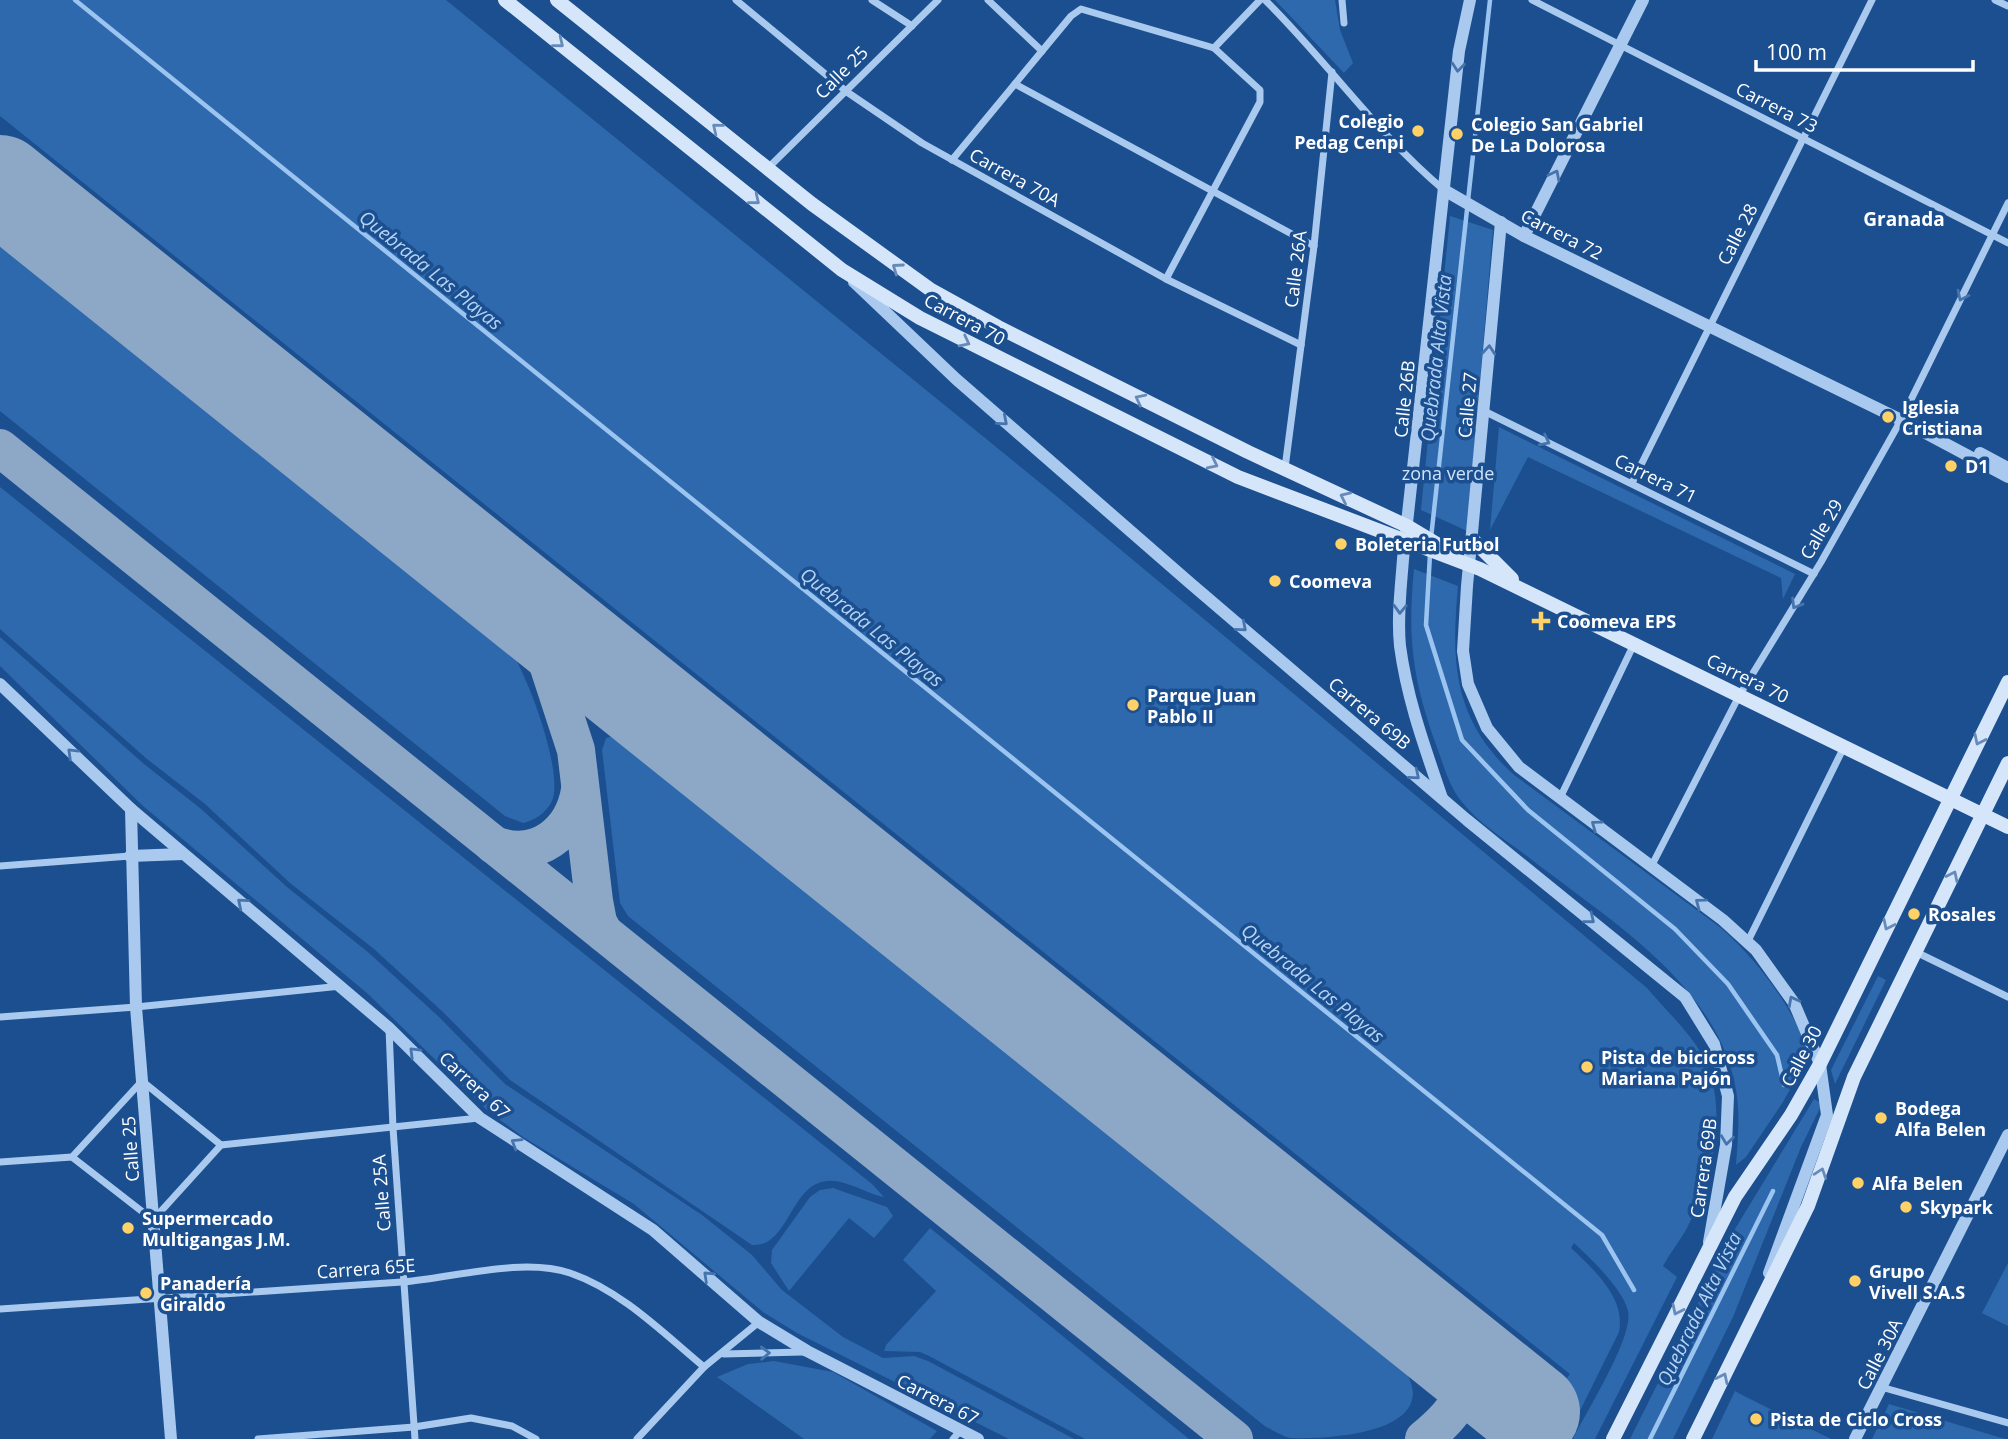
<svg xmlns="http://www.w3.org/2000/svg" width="2008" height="1439" font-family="'Open Sans',sans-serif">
<rect width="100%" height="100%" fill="#1b4f8f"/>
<g fill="#2e69ad">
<path d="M 0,0 L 446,0 L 1049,490 L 1647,988 C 1663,1007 1682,1025 1696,1045 C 1733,1097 1714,1178 1686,1230 C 1679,1242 1670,1253 1663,1266 L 1677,1277 L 1595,1439 L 1573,1439 C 1586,1412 1634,1337 1628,1311 C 1623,1289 1590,1258 1574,1243 L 1571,1248 C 1594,1270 1626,1298 1619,1332 L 1566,1439 L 1513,1439 L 1529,1426 L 1570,1374 L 0,116 Z"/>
<polygon points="1275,0 1335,0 1340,30 1353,63 1344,73"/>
<polygon points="1450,216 1493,230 1467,531 1421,510"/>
<path d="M 0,243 L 511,651 C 528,677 564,773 552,801 C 546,813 535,820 523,823 L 505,816 L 0,411 Z"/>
<polygon points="1499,427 1795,574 1783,599 1781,578 1528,457 1490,530"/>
<path d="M 0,487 L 872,1184 L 884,1197 C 866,1194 846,1179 827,1181 C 790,1184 789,1248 752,1245 L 510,1080 L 444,1013 L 374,949 L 290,883 L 205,804 L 147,759 L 0,629 Z"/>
<path d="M 1414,569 L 1458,586 C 1451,662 1453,719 1513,774 L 1721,928 C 1760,963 1790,1004 1810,1053 L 1783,1102 L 1746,1157 L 1736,1165 C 1738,1136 1741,1108 1734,1080 C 1711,979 1604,917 1527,856 C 1506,840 1479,824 1462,802 C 1450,788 1444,767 1438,750 C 1413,682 1407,640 1414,569 Z"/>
<polygon points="0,637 144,764 200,808 287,887 369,953 439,1017 505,1084 702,1215 752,1255 782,1290 843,1337 883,1358 914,1356 928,1361 1074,1439 1009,1439 797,1333 763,1312 634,1204 523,1137 488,1111 368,994 143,806 0,666"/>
<path d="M 613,736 L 621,740 L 1391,1351 C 1400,1364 1417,1382 1412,1400 C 1402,1436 1321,1439 1290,1438 C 1282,1436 1273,1430 1266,1427 L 628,916 L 620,903 L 602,750 L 606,738 Z"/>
<polygon points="1878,976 1886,980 1835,1084 1831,1070"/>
<polygon points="1814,1099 1822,1104 1801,1147 1733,1317 1673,1439 1630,1439 1735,1229"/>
<polygon points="833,1188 887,1207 893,1216 874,1238 849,1218 789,1291 771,1263 772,1250 810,1197 820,1190"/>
<polygon points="930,1228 1189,1439 1085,1439 929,1356 920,1352 884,1351 886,1345 936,1291 903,1260"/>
<polygon points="2008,1263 2008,1326 1982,1313"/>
<polygon points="774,1361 833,1372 937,1431 930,1439 804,1439 717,1377 748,1364"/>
<polygon points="1735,1391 1744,1396 1831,1439 1712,1439"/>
<polygon points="1889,1404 2005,1439 1872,1439"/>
</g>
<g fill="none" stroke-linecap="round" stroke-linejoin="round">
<g stroke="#9cc4f0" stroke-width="4.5">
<polyline points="75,0 1602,1235 1634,1290"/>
<polyline points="1431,538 1490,0"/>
<polyline points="1430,554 1426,625 1462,740 1528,810 1675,929 1728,984 1777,1055 1784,1085"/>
<polyline points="1650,1439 1773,1191"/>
</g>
<g stroke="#8da7c7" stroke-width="38">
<polyline points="0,448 1234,1439"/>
<polyline points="530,609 576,750 594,901 598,922 604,933"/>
<path d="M 494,845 C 537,861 573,833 580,790"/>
<path d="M 1424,1439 C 1459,1410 1476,1389 1449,1347"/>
</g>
<polyline stroke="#8da7c7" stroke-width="98" points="0,184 1531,1412"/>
<g stroke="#a9c9ee" stroke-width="7">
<polyline points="736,0 847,92 922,143 1166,279 1301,345"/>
<polyline points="872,0 912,26"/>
<polyline points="988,0 1042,51"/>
<path d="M 1265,0 C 1327,61 1377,134 1444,190"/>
<polyline points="1342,0 1344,23"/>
<polyline points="1532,0 2008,243"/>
<polyline points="1995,0 2008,6"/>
<polyline points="1214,48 1260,0"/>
<polyline points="1015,84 1314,246"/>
<polyline points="952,160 1071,16 1081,9 1214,48 1260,90 1260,102 1166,279"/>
<polyline points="768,168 938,0"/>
<polyline points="1484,411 1814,574"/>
<polyline points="1285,468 1314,246 1332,72"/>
<polyline points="1632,483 1872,0"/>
<polyline points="1560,798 1634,644"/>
<polyline points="1652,865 1739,696 1821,562 1901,420 2008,203"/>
<polyline points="0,866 130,856"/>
<polyline points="1748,941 1844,747"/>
<polyline points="1922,955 2008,997"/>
<polyline points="0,1017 136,1007 341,986"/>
<polyline points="389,1028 393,1128 415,1439"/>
<polyline points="72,1157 142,1081 221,1145"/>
<polyline points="0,1162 72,1157 153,1220 221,1145 479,1118"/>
<path d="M 0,1309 C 134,1299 268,1292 402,1282 C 452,1278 522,1257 570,1273 C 622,1291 663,1333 704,1367"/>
<polyline points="724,1354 803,1352"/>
<polyline points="1881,1387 2008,1423"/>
<polyline points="258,1439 414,1427 471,1418 512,1426 536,1439"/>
<polyline points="637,1439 704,1367 759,1322"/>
<polyline points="953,1439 961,1430"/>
</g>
<g stroke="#a9c9ee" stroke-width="12">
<polyline points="1444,190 1524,236 1901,420 2008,477"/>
<polyline points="1501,222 1467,586 1463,651 1468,684 1487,728 1519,767 1723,920 1756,950 1794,1003 1820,1064 1827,1115 1769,1273"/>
<polyline points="1524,236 1643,0"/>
<polyline points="854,282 956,379 1190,583 1467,820 1685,997 1714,1044 1728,1096 1726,1145 1709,1242"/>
<polyline points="1980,453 2008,468"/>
<polyline points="0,684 131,809 389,1028 480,1118 653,1230 759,1322 807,1351 978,1439"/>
<path d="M 1442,798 C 1425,748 1407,699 1400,646 C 1397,617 1401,587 1403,559 L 1459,51 L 1470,0"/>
<polyline points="131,809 136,1007 171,1439"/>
<polyline points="130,856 183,854"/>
<polyline points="1855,1439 2008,1135"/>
</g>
<g stroke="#d6e6fa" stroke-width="14">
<polyline points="505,0 842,270 920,318 1238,477 1480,569 2008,827"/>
<polyline points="557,0 812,204 931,290 998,327 1248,452 1407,526 1442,547"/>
<polyline points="1473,540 1512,579"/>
<polyline points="1613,1439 1735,1197 1791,1115 1820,1064 2008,682"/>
<polyline points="1693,1439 1808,1206 1854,1077 2008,763"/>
</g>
</g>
<defs><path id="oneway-chevron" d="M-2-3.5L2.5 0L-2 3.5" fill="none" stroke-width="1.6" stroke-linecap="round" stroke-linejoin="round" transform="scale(1.75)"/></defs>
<g stroke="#668bba">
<use href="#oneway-chevron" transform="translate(559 43) rotate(39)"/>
<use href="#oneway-chevron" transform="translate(717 128) rotate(-141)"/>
<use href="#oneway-chevron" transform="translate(755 200) rotate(39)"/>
<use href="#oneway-chevron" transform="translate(897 268) rotate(-145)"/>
<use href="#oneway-chevron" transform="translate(965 342) rotate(27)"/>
<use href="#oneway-chevron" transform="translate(1140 399) rotate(-153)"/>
<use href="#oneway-chevron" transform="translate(1213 464) rotate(26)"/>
<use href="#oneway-chevron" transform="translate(1345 497) rotate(-155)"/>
<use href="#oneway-chevron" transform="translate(1979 740) rotate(116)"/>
<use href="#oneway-chevron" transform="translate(1953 876) rotate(-64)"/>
<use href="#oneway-chevron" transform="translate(1888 925) rotate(116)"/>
<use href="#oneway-chevron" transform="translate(1821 1173) rotate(-71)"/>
<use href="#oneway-chevron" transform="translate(1677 1310) rotate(116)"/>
<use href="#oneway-chevron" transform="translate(1723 1378) rotate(-64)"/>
</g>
<g stroke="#4674ac">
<use href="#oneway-chevron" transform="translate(1458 67) rotate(96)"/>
<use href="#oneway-chevron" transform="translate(1555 175) rotate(-63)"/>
<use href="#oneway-chevron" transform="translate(1962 296) rotate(116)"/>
<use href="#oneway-chevron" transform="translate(1489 350) rotate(-85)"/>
<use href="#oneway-chevron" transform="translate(1003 421) rotate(41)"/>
<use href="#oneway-chevron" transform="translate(1545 441) rotate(26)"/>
<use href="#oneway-chevron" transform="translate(1796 604) rotate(121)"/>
<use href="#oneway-chevron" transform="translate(1400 609) rotate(92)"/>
<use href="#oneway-chevron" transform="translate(1242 627) rotate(41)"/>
<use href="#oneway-chevron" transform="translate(72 753) rotate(-136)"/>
<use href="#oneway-chevron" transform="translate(1415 775) rotate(40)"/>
<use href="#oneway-chevron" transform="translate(1596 825) rotate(-144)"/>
<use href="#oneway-chevron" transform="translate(242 903) rotate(-140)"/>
<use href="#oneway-chevron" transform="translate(1700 903) rotate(-143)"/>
<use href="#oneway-chevron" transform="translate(1590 919) rotate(39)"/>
<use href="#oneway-chevron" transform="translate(1793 1001) rotate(-118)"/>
<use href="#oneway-chevron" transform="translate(414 1052) rotate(-135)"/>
<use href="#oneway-chevron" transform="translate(1727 1140) rotate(97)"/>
<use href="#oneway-chevron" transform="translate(516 1143) rotate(-148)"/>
<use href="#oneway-chevron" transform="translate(708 1276) rotate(-137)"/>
<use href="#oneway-chevron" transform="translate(765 1353) rotate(-2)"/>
</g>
<g fill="#ffd166" stroke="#1b4f8f" stroke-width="2.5">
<circle cx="1418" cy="131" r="7"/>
<circle cx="1457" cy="134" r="7"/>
<circle cx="1888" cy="417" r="7"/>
<circle cx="1951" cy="466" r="7"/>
<circle cx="1341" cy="544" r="7"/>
<circle cx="1275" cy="581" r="7"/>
<path d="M1537.5 610.5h7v7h7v7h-7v7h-7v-7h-7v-7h7z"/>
<circle cx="1133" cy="705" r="7"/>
<circle cx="1914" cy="914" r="7"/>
<circle cx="1587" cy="1067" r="7"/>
<circle cx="1881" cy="1118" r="7"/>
<circle cx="1858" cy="1183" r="7"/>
<circle cx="1906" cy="1207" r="7"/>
<circle cx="128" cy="1228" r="7"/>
<circle cx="1855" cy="1281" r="7"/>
<circle cx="146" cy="1293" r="7"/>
<circle cx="1756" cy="1419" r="7"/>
</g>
<g text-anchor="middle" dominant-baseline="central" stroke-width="7" stroke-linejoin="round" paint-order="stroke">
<g font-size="18" fill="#fff" stroke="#1b4f8f">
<text transform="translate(841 72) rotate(-45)">Calle 25</text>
<text transform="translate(1777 107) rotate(27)">Carrera 73</text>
<text transform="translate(1015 177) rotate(29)">Carrera 70A</text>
<text transform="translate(1562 234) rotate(27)">Carrera 72</text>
<text transform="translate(1737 234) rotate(-63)">Calle 28</text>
<text transform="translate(1295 269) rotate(-83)">Calle 26A</text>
<text transform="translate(965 319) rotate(28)">Carrera 70</text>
<text transform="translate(1404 399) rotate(-84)">Calle 26B</text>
<text transform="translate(1467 405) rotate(-85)">Calle 27</text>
<text transform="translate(1656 478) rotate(26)">Carrera 71</text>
<text transform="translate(1821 529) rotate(-60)">Calle 29</text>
<text transform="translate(1748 678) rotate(26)">Carrera 70</text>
<text transform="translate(1370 713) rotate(40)">Carrera 69B</text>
<text transform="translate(1801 1056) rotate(-62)">Calle 30</text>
<text transform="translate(475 1085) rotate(43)">Carrera 67</text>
<text transform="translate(130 1149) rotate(-94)">Calle 25</text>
<text transform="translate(1703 1168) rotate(-82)">Carrera 69B</text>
<text transform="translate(381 1193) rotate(-94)">Calle 25A</text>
<text transform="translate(366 1268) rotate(-4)">Carrera 65E</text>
<text transform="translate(1879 1354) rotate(-63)">Calle 30A</text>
<text transform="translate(938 1399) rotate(27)">Carrera 67</text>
</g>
<g font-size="18" font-weight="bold" fill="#fff" stroke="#1b4f8f" text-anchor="start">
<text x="1404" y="121" text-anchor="end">Colegio<tspan x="1404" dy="21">Pedag Cenpi</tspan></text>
<text x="1471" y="124">Colegio San Gabriel<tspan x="1471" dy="21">De La Dolorosa</tspan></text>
<text x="1902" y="407">Iglesia<tspan x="1902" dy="21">Cristiana</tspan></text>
<text x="1965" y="466">D1</text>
<text x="1355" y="544">Boleteria Futbol</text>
<text x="1289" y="581">Coomeva</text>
<text x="1557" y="621">Coomeva EPS</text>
<text x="1147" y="695">Parque Juan<tspan x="1147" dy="21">Pablo II</tspan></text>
<text x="1928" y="914">Rosales</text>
<text x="1601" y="1057">Pista de bicicross<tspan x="1601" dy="21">Mariana Pajón</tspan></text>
<text x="1895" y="1108">Bodega<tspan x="1895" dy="21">Alfa Belen</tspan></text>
<text x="1872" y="1183">Alfa Belen</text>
<text x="1920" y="1207">Skypark</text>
<text x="142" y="1218">Supermercado<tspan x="142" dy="21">Multigangas J.M.</tspan></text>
<text x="1869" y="1271">Grupo<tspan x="1869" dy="21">Vivell S.A.S</tspan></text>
<text x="160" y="1283">Panadería<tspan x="160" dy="21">Giraldo</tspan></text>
<text x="1770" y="1419">Pista de Ciclo Cross</text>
</g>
<g font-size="18" fill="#cfe3fa" stroke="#1b4f8f">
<text x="1448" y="473">zona verde</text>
</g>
<g font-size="19" font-weight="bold" fill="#fff" stroke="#1b4f8f">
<text x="1904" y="219">Granada</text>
</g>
<g font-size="19" font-style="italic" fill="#b5d3f5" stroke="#1b4f8f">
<text transform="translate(431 270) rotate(39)">Quebrada Las Playas</text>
<text transform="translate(1436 358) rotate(-84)">Quebrada Alta Vista</text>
<text transform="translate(872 627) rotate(39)">Quebrada Las Playas</text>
<text transform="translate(1313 983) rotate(39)">Quebrada Las Playas</text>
<text transform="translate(1699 1309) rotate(-64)">Quebrada Alta Vista</text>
</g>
</g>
<path d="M1756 60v10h217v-10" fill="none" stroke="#ffffff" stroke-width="3.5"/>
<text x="1766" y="60" font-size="21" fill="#ffffff" stroke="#1b4f8f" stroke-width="5" paint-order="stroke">100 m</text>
</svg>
